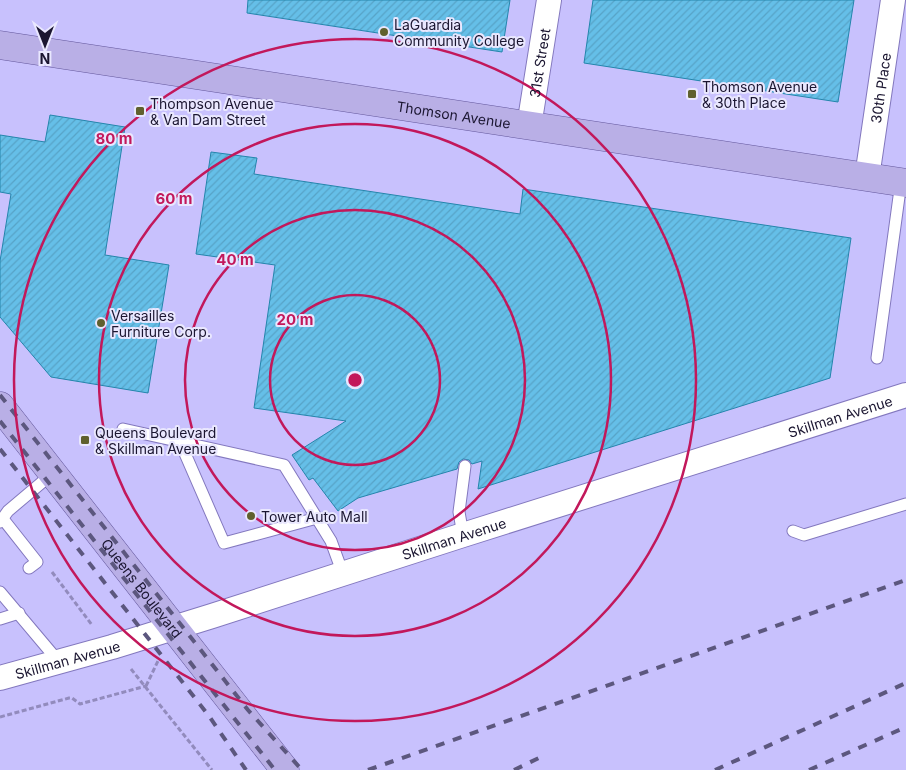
<svg xmlns="http://www.w3.org/2000/svg" width="906" height="770" font-family="Inter,sans-serif">
<defs>
<pattern id="building-hatch" width="6" height="6" patternUnits="userSpaceOnUse" patternTransform="scale(1.25)"><rect width="6" height="6" fill="#65bfe8"/><path d="M-1 1l2-2M0 6l6-6M5 7l2-2" fill="none" stroke="#57a3c7"/></pattern>
</defs>
<rect width="100%" height="100%" fill="#c8c1fd"/>
<g fill="url(#building-hatch)" stroke="#2485ac">
<polygon points="248,0 510,0 502,52 247,13"/>
<polygon points="593,0 854,0 838,102 584,63"/>
<polygon points="50,115 125,127 105,255 169,265 148,393 51,377 0,317 0,261 11,194 0,192 0,135 45,142"/>
<polygon points="211,152 257,158 254,174 520,214 523,189 851,238 830,378 478,489 482,461 472,464 469,460 463,459 459,462 457,469 358,498 338,511 313,478 309,480 292,455 346,421 254,408 275,265 196,254"/>
</g>
<g fill="none" stroke-linecap="round" stroke-linejoin="round">
<defs>
<g id="service">
<polyline points="877,358 901,182"/>
<polyline points="123,429 284,465 331,541 343,574"/>
<polyline points="180,442 224,543 317,518"/>
<polyline points="3,519 37,562 29,568"/>
<polyline points="0,522 8,511 53,473"/>
<polyline points="793,531 804,535 906,504"/>
<polyline points="463,535 459,512 465,466"/>
<polyline points="0,592 59,662"/>
<polyline points="0,619 19,613"/>
</g>
<g id="minor">
<path id="s1" d="M 529,126 L 549,0"/>
<path id="s2" d="M 867,177 L 893,0"/>
<path id="s3" d="M 0,678 L 112,647 L 212,616 L 463,535 L 906,395"/>
</g>
<g id="primary">
<path id="s4" d="M 0,45 L 906,183"/>
<path id="s5" d="M 0,406 L 285,770"/>
</g>
</defs>
<use href="#service" stroke="#8378be" stroke-width="13"/>
<use href="#minor" stroke="#8378be" stroke-width="26"/>
<use href="#primary" stroke="#63579c" stroke-width="29"/>
<g stroke="#928bbd" stroke-width="3" stroke-dasharray="5 2.5" stroke-linecap="butt">
<polyline points="52,572 92,625"/>
<polyline points="131,669 212,770"/>
<polyline points="146,686 158,661"/>
<polyline points="0,717 69,698 72,698 80,704 146,686"/>
</g>
<use href="#service" stroke="#fff" stroke-width="11"/>
<use href="#minor" stroke="#fff" stroke-width="24"/>
<use href="#primary" stroke="#b9afe6" stroke-width="28"/>
<g stroke="#5c577e" stroke-width="4" stroke-dasharray="9 9" stroke-linecap="butt">
<polyline points="0,395 248,710 302,770"/>
<polyline points="0,421 275,770"/>
<polyline points="0,449 209,716 246,770"/>
<polyline points="368,770 906,580"/>
<polyline points="514,770 543,756"/>
<polyline points="715,770 906,683"/>
<polyline points="809,770 906,727"/>
</g>
</g>
<g fill="none" stroke="#c2185b" stroke-width="2.5">
<circle cx="355" cy="380" r="85"/>
<circle cx="355" cy="380" r="170"/>
<circle cx="355" cy="380" r="256"/>
<circle cx="355" cy="380" r="341"/>
</g>
<g fill="#5f602e" stroke="#e9e7fe" stroke-width="2">
<circle cx="384" cy="32" r="5"/>
<rect x="687" y="89" width="10" height="10" rx="2.5"/>
<rect x="135" y="106" width="10" height="10" rx="2.5"/>
<circle cx="101" cy="323" r="5"/>
<rect x="80" y="435" width="10" height="10" rx="2.5"/>
<circle cx="251" cy="516" r="5"/>
</g>
<g text-anchor="middle" dominant-baseline="central" stroke-width="4" stroke-linejoin="round" paint-order="stroke">
<g font-size="14" fill="#1b1631" stroke="#e9e7fe" text-anchor="start">
<text x="394" y="24">LaGuardia<tspan x="394" dy="16">Community College</tspan></text>
<text x="702" y="86">Thomson Avenue<tspan x="702" dy="16">&amp; 30th Place</tspan></text>
<text x="150" y="103">Thompson Avenue<tspan x="150" dy="16">&amp; Van Dam Street</tspan></text>
<text x="111" y="315">Versailles<tspan x="111" dy="16">Furniture Corp.</tspan></text>
<text x="95" y="432">Queens Boulevard<tspan x="95" dy="16">&amp; Skillman Avenue</tspan></text>
<text x="261" y="516">Tower Auto Mall</text>
</g>
<g font-size="14" fill="#1b1631" stroke="#e9e7fe">
<text stroke="none"><textPath href="#s1" startOffset="64">31st Street</textPath></text>
<text stroke="none"><textPath href="#s2" startOffset="90">30th Place</textPath></text>
<text stroke="none"><textPath href="#s4" startOffset="459">Thomson Avenue</textPath></text>
<text stroke="none"><textPath href="#s3" startOffset="880">Skillman Avenue</textPath></text>
<text stroke="none"><textPath href="#s3" startOffset="475">Skillman Avenue</textPath></text>
<text stroke="none"><textPath href="#s5" startOffset="231">Queens Boulevard</textPath></text>
<text stroke="none"><textPath href="#s3" startOffset="70">Skillman Avenue</textPath></text>
</g>
</g>
<circle cx="355" cy="380" r="8" fill="#c2185b" stroke="#e9e7fe" stroke-width="2.5"/>
<g font-size="15" text-anchor="middle" font-weight="bold" fill="#c2185b" stroke="#e9e7fe" stroke-width="4" stroke-linejoin="round" paint-order="stroke">
<text x="114" y="144">80 m</text>
<text x="174" y="204">60 m</text>
<text x="235" y="265">40 m</text>
<text x="295" y="325">20 m</text>
</g>
<g transform="translate(45 45) rotate(180)" stroke="#e9e7fe" stroke-width="4" paint-order="stroke">
<path d="M0-4L9 19L0 12L-9 19Z" fill="#1b1631"/>
<text y="-8" font-size="14" font-weight="bold" text-anchor="middle" fill="#1b1631">N</text>
</g>
</svg>
